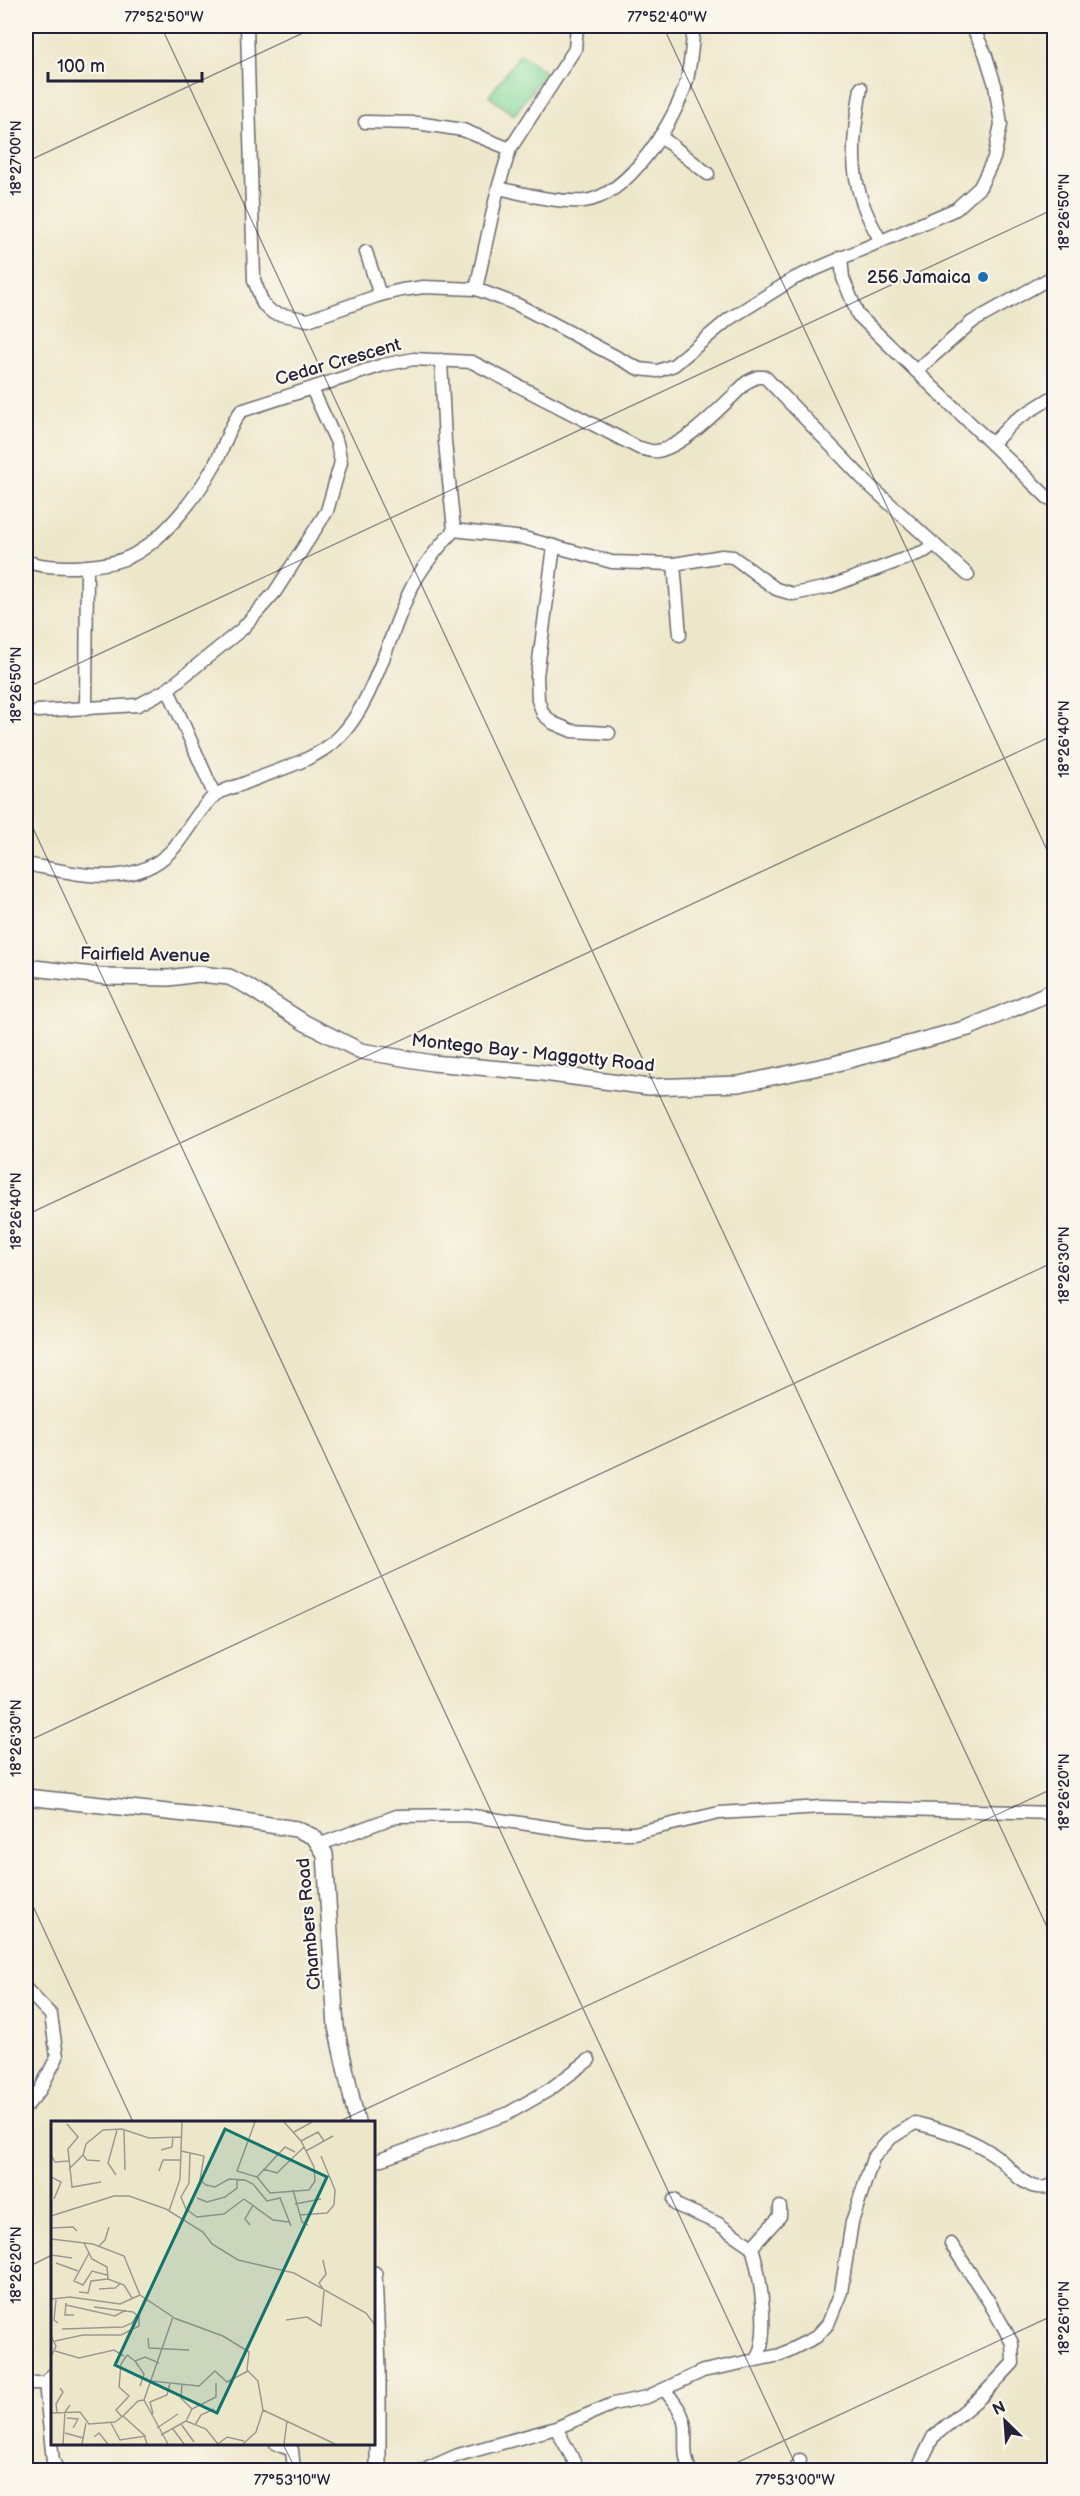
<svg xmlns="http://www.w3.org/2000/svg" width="1080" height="2496" font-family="'Balsamiq Sans',sans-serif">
<rect width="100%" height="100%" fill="#fbf7ec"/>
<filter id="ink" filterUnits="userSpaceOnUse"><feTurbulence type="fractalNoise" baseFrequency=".0167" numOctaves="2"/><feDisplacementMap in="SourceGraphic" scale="12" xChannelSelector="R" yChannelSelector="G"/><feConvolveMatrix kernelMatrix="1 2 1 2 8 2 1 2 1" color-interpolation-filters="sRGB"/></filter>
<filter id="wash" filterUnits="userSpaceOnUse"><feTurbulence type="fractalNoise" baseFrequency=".008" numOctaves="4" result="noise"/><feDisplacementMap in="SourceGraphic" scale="24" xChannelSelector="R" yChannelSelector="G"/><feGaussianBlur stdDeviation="1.35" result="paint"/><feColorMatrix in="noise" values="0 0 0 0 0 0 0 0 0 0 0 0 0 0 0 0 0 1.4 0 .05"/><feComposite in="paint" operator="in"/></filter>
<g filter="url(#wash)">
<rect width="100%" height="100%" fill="#ede7ca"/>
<polygon fill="#83d99d" stroke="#527e6c" stroke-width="1.5" points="520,54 545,72 514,115 489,96"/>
</g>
<g filter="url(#ink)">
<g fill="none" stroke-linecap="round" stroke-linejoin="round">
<defs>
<g id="minor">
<polyline points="247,26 254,280 263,304 273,313 308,320 380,295 402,290 424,287 476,289 518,305 639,369 658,371 674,365 729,319 795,278 956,209 980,187 994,158 1001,124 995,85 985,53 972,26"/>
<path d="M 861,88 C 851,149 847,185 881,241"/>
<polyline points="365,122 417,123 463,130 510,149"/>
<polyline points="660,136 708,174"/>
<path d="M 498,188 C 526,194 555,203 584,201 C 629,196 676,120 687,80 C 691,62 692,44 694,26"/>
<polyline points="366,252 380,295"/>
<polyline points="841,257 843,278 858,315 1048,498 1054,500"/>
<polyline points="476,289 498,188 510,149 575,49 577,26"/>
<polyline points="441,360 445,442 454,530"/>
<polyline points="916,371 972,322 1054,276"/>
<polyline points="992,444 1014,421 1054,396"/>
<polyline points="454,530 524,538 612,562 674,564 722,556 733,557 776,589 793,594 829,587 925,551 934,544"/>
<polyline points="554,546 537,676 538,700 543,714 553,723 572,731 609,733"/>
<path d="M 26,561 C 41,567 59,567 75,567 C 94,566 117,564 133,555 C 165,538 198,495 215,464 C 225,447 228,427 241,411 L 383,365 L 414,359 L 472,362 L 639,448 C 645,449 652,452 657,451 C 686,446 726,402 747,382 L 757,377 L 765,377 L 867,483 L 968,575"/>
<polyline points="674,564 680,635"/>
<polyline points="168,689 215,796"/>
<polyline points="86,709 87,566"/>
<polyline points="38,711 138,705 168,689 242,629 275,592 327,511 341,462 337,443 312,389"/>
<path d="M 26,864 C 74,873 133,891 172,850 C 187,833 197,811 214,796 C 222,790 234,787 243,784 C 273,771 313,762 337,739 C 372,707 389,636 409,593 C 420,569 437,549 454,530"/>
<polyline points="321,1844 397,1816 466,1815 588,1833 634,1833 719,1813 822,1807 1054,1813"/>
<polyline points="26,1989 51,2015 57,2057 40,2090 26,2107"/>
<polyline points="374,2162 507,2114 549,2090 589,2060"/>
<polyline points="674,2200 676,2205 717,2223 752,2247"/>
<path d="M 757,2358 C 770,2334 760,2274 752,2247 L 780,2216 L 780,2207"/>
<polyline points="52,2375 45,2383 53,2461 58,2470"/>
<polyline points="26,2383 45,2383"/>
<path d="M 665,2390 C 674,2402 684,2413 685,2428 C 686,2443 683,2456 690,2470"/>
<polyline points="556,2428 579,2470"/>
<polyline points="276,2444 292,2450 294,2470"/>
<path d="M 424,2470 L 458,2455 L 556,2428 L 613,2404 L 647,2397 L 703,2371 L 780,2355 L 816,2337 L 828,2324 L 841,2292 L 852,2222 L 873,2158 L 891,2138 L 915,2123 C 941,2129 970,2138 993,2154 C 1007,2163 1015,2179 1032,2186 C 1039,2188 1048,2188 1054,2184"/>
<polyline points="794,2470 800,2460"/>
<polyline points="917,2470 933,2437 982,2396 1013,2363 1012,2343 1003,2326 988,2300 951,2244"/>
</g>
<g id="tertiary">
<polyline points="26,967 109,977 169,978 198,974 229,977 247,986 305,1023 361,1051 432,1063 536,1072 649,1087 739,1084 834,1064 968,1028 1054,991"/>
<polyline points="26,1797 224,1818 296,1829 314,1837 325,1854 336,2027 357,2122"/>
<polyline points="374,2274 378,2368 378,2470"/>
</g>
</defs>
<use href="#minor" stroke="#69676d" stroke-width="15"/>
<use href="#tertiary" stroke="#69676d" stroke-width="18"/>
<use href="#minor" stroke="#fff" stroke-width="12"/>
<use href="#tertiary" stroke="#fff" stroke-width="15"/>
</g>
</g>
<path fill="none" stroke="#22223b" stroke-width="1.5" stroke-opacity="0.45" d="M 161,26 L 1054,1942M 663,26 L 1054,865M 26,162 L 318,26M 26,688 L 1054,209M 26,813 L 798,2470M 26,1215 L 1054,735M 26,1742 L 1054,1262M 26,1891 L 133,2122M 338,2122 L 1054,1788M 26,2268 L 52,2255M 283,2444 L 296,2470M 721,2470 L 1054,2315"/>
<circle fill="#1f6fb2" stroke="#fbf7ec" stroke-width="2" cx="983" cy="277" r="6"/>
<g text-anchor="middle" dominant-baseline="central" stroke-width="4.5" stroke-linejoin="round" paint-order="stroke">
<g font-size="18" fill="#22223b" stroke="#fbf7ec" text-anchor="end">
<text x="971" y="277">256 Jamaica</text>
</g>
<g font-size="18" fill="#22223b" stroke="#fbf7ec">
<text transform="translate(338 362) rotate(-16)">Cedar Crescent</text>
<text transform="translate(145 955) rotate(1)">Fairfield Avenue</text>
<text transform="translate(533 1053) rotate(6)">Montego Bay - Maggotty Road</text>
<text transform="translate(309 1924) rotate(-95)">Chambers Road</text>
</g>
</g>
<g transform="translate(51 2121)">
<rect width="324" height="324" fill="#ede7ca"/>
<path fill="none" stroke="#9c9891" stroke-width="1.5" d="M 204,1 L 186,50 L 206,56 L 219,72 L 258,69 L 264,60 L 263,46 L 250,20 L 233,1M 16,3 L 27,16 L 17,28 L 21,66 L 50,61M 73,9 L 74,49M 243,11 L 261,1M 250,20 L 267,11 L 273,20M 110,29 L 121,26 L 122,16M 130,30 L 153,35 L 149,59 L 155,64 L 164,66 L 178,58 L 194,59 L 202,63 L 216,80 L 229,77 L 240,105M 255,30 L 282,15M 139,32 L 138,62 L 130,76 L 135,88 L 146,96 L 173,93 L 193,78M 0,34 L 4,41 L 18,40M 32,34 L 36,39 L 49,40M 18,48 L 32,34 L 35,23 L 52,9 L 71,8 L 98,17 L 131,16M 212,48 L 226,52 L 253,26M 108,50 L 112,39 L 129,39M 65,54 L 57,42 L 66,9M 0,56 L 10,61 L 3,78M 206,56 L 234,26 L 244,31M 242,69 L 251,101 L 257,104M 146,77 L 156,81 L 174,76 L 186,67 L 186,59M 193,78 L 222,99 L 238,101M 244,83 L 270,78M 118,90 L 129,58 L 131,1M 248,94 L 276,92 L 283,84 L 284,69 L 270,35M 0,95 L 63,75 L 78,75 L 115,88 L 152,111 L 161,123 L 187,139 L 243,152 L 315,192 L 324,204M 199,104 L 194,98 L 202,84M 0,107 L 22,106 L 26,110M 0,118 L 42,123 L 73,135 L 89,174 L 122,196 L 93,279 L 117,323M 33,122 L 41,138 L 56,146 L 57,158 L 73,164 L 81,177M 48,125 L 54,119 L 58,106M 38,132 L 23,160 L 32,164 L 41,150 L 56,154M 0,134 L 21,137M 5,142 L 27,150M 48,168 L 64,167 L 70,162M 272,168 L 268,162 L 275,153 L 272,139M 28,171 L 37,172 L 40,160 L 57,158M 1,178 L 19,176 L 69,183 L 89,174M 5,179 L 3,199 L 7,202M 15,182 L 14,194 L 23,194M 15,184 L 64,195 L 75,189M 123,197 L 172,215 L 198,231 L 196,249 L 207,260 L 212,289 L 205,311 L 192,323M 235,199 L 256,196 L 270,205 L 273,170M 11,208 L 72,206 L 81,202 L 86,194M 0,215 L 5,225 L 0,236M 97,217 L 98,227 L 138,229M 4,220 L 32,214 L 70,214 L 88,205 L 88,196 L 82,191 L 43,186M 4,230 L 28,237 L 63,229 L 73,235M 100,260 L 148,265 L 164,250 L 176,261 L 197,250M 131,263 L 130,277 L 141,288 L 165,276 L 165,262M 89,265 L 93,253 L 84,240 L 94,236 L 108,242M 93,279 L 87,280 L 72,295 L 93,314 L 96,323M 212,289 L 284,323M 6,291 L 5,283 L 12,271 L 9,267M 0,292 L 29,291 L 38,303 L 64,301 L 72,295M 102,293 L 99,281 L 116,274 L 119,262M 71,296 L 65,289 L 78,275 L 68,266 L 70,243 L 76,234 L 84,240M 16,297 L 27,298 L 22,307M 135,300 L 155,308 L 167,323M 60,302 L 69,319 L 95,315M 130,303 L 143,321M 144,304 L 150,294 L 163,288M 106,307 L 127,293M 122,308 L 133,323M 14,312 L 32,317M 110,314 L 135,300 L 141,288M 43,316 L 48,312 L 57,323M 12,323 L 14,291 L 19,284M 31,323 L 35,302M 167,323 L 176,316 L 193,320M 233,323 L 236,300"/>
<path fill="#0f766e" fill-opacity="0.15" stroke="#0f766e" stroke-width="3" d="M 174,8 L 276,56 L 166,292 L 64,244 Z"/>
<rect width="324" height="324" fill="none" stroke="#22223b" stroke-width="3"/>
</g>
<rect width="1080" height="2496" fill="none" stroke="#fbf7ec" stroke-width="66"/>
<g transform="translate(1005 2421) rotate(335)" stroke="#fbf7ec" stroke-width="4.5" paint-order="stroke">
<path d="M0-4.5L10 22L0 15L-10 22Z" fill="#22223b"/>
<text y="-9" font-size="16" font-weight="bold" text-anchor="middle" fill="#22223b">N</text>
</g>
<path d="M48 72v9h154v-9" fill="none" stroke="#22223b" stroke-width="3"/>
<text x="57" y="72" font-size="18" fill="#22223b" stroke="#fbf7ec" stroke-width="4.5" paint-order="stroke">100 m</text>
<rect x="33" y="33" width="1014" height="2430" fill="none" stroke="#22223b" stroke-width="2"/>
<g font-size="15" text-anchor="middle" fill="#22223b">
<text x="164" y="22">77°52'50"W</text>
<text x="667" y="22">77°52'40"W</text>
<text transform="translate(16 158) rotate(-90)" y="5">18°27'00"N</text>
<text transform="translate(1064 212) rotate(-90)" y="5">18°26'50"N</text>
<text transform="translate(16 685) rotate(-90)" y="5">18°26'50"N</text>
<text transform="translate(1064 739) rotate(-90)" y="5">18°26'40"N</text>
<text transform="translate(16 1211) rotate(-90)" y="5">18°26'40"N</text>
<text transform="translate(1064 1265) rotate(-90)" y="5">18°26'30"N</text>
<text transform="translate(16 1738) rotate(-90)" y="5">18°26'30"N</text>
<text transform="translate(1064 1792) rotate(-90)" y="5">18°26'20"N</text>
<text transform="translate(16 2265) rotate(-90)" y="5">18°26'20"N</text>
<text transform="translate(1064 2318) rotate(-90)" y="5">18°26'10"N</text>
<text x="292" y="2485">77°53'10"W</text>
<text x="795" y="2485">77°53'00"W</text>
</g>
</svg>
